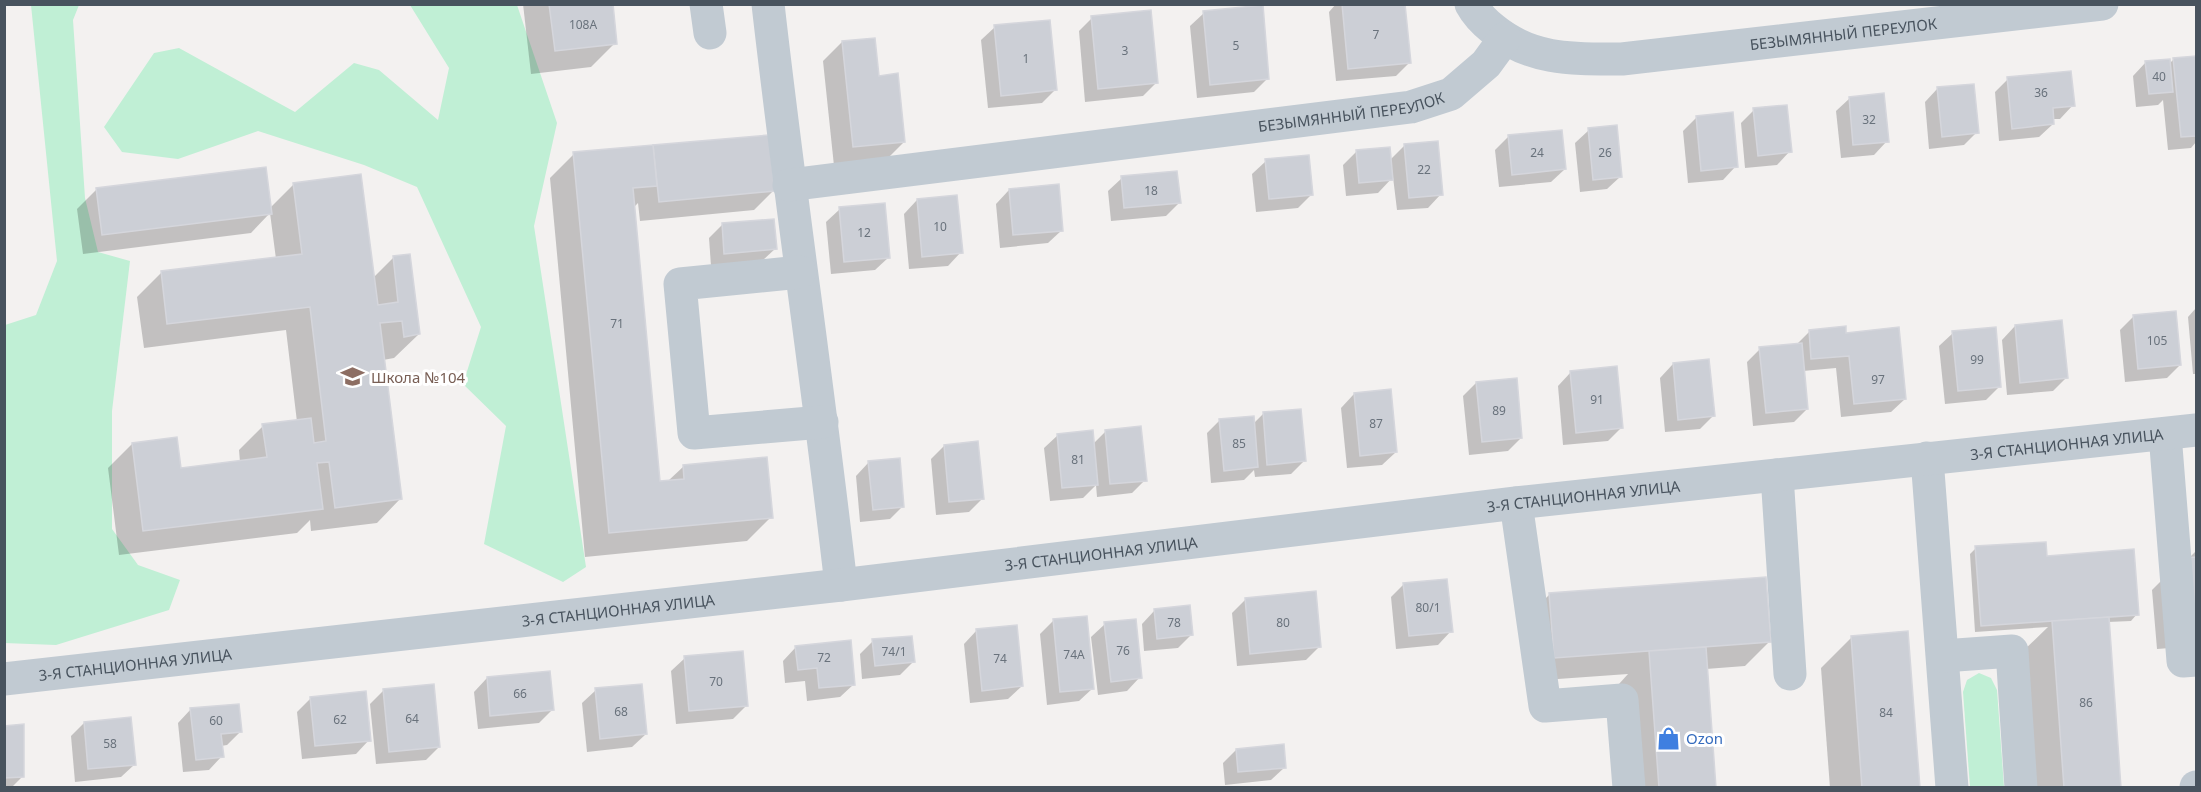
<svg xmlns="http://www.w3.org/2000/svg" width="2201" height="792" font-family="'Noto Sans',sans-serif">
<rect width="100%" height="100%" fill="#f3f1f0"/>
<g fill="#c0efd5">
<polygon points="31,5 79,5 73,20 85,198 98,252 130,261 112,411 112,529 138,565 180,580 169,610 56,645 4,643 5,325 36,315 57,261"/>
<polygon points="410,5 517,5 557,123 534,226 586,567 563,582 484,544 506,426 463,384 481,327 417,187 364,165 258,131 178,159 122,152 104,127 154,53 179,48 295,112 354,63 379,70 438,120 449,68"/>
<polygon points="1979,673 1991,678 1997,690 2004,787 1970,787 1963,692 1967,680"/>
</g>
<g fill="#0003">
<polygon points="523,4 611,4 615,43 591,67 531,74"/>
<polygon points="1336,4 1404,4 1409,63 1396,76 1336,81 1329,12"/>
<polygon points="1204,13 1268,78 1254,92 1197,98 1190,26"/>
<polygon points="1092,18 1156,83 1143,96 1085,102 1079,31"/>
<polygon points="995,27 1055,90 1042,103 988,108 981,40"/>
<polygon points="842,42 877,77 904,142 885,161 834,166 823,61"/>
<polygon points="2196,58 2196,142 2191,148 2168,150 2163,100 2158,105 2136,107 2133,76 2146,62 2169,64 2173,60"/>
<polygon points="2008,79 2073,105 2060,119 2052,119 2053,124 2039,137 1999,141 1995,92"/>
<polygon points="1938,88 1977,132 1964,145 1929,149 1925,102"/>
<polygon points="1850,98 1887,141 1874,155 1841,158 1836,111"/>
<polygon points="1754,110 1790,151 1777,165 1745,168 1741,123"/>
<polygon points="1696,118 1736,166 1723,180 1688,183 1683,131"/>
<polygon points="1589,130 1621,176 1607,189 1580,192 1575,143"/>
<polygon points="768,136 773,191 754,210 640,221 638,203 633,208 659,482 668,481 684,466 771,517 747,541 585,557 550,178 574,154"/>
<polygon points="1509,136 1565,169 1551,182 1499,187 1495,150"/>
<polygon points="1405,145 1441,194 1428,208 1397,210 1393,177 1378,193 1346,196 1343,165 1356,152 1389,161"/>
<polygon points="1266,161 1312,194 1298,208 1256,212 1252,174"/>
<polygon points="1122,178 1179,203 1166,216 1111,221 1108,191"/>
<polygon points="294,184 373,278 393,258 419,334 394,358 383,360 401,498 377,523 311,531 310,520 297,533 119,555 108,468 132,444 179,470 240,462 239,450 263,426 297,422 286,330 144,348 137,297 161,273 276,259 270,213 251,233 83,254 77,209 96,190 269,209"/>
<polygon points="1009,190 1062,230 1048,243 1000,248 996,204"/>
<polygon points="917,200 961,252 948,266 909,269 904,214"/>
<polygon points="840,209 889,257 875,270 831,274 826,222"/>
<polygon points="722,225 776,248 762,261 711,266 709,238"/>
<polygon points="2196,308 2196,374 2193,374 2188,317"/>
<polygon points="2133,317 2180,365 2167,378 2125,382 2120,330"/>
<polygon points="2015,326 2066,378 2053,391 2007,395 2002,340"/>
<polygon points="1809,332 1845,334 1905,399 1891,412 1841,417 1836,368 1803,371 1807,409 1794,422 1753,426 1747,362 1760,349 1796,345"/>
<polygon points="1953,333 2000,386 1986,400 1945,404 1939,346"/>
<polygon points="1673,364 1713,416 1700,429 1665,432 1660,378"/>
<polygon points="1571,372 1621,428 1608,441 1563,445 1558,386"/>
<polygon points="1476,383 1521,438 1508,451 1469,455 1463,396"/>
<polygon points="1354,394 1396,452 1382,465 1347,468 1341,408"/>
<polygon points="1263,414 1305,460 1291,474 1255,477 1254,470 1244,480 1211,483 1207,433 1220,420 1253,424"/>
<polygon points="1105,432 1145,480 1132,493 1097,497 1096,485 1083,498 1050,501 1044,448 1058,435 1093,444"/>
<polygon points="944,446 982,499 969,512 936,515 931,459"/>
<polygon points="869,462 903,506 890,519 860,522 856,476"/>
<polygon points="1976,548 2046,558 2137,614 2131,621 2108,622 2120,788 2031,788 2021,653 2048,627 1975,632 1970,554"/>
<polygon points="2196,551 2196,646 2157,649 2152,590 2183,559 2188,559"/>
<polygon points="1404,584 1451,631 1438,645 1396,649 1391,597"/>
<polygon points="1550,594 1769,642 1745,666 1706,669 1715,788 1626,788 1619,684 1628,674 1530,681 1525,619"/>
<polygon points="1246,599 1320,646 1306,660 1237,666 1232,613"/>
<polygon points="1155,610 1191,635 1178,648 1144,651 1142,624"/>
<polygon points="1054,620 1093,688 1079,701 1047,705 1040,634"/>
<polygon points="1105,624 1140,677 1127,691 1098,695 1091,637"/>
<polygon points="977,630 1022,686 1008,699 970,703 964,644"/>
<polygon points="1852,637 1918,788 1830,788 1821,668"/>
<polygon points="873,641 913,662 900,675 862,679 860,654"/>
<polygon points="796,647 854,684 840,697 807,701 805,681 785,683 783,661"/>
<polygon points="685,658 747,705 733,719 676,724 671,671"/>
<polygon points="487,678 552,710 539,723 478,729 474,692"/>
<polygon points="596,690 646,734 632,747 587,752 582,703"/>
<polygon points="383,691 439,747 426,760 376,764 370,704"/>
<polygon points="311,698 369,740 356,754 302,759 297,712"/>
<polygon points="191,709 240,732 227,745 221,746 222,756 209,770 183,772 178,723"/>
<polygon points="84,723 135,764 121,777 75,782 71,736"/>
<polygon points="4,727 22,777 11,788 4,788"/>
<polygon points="1236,750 1285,767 1271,780 1225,785 1223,763"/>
</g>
<g fill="#cccfd6" stroke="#d5d6dc" stroke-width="1.5">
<polygon points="549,4 613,4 617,44 555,51"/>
<polygon points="1342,4 1405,4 1411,63 1348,69"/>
<polygon points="1263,5 1269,79 1210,85 1203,11"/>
<polygon points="1151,10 1158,83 1098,89 1091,16"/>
<polygon points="1050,20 1057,90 1001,96 994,25"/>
<polygon points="875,38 879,76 898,73 905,142 853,147 842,41"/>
<polygon points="2196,56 2196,136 2181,137 2173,58"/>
<polygon points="2170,59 2173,92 2149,94 2145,61"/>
<polygon points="2071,71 2075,106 2053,108 2054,124 2012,129 2007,77"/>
<polygon points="1974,84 1979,133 1942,137 1937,87"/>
<polygon points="1884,93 1889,142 1853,145 1849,97"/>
<polygon points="1787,105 1792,152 1758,156 1753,108"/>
<polygon points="1733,112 1738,167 1701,171 1696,116"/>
<polygon points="1617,125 1622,177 1593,180 1588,128"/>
<polygon points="1562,130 1566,169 1512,175 1508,135"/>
<polygon points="769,135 775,191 659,202 653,145"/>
<polygon points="1438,141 1443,195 1409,198 1404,144"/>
<polygon points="653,145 657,186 633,188 660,481 684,479 683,465 767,457 773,518 609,533 573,152"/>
<polygon points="1390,147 1393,180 1359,183 1356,150"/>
<polygon points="1309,155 1313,195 1269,199 1265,159"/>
<polygon points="266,167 272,214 102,235 96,188"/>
<polygon points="1177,171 1181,203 1124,208 1121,176"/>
<polygon points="361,174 378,305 398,302 393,256 410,254 420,334 404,337 402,321 380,323 402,499 335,508 329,462 317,463 323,509 143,531 132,443 177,437 181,468 267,457 262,424 311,418 314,443 326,441 310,307 167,324 161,271 302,254 293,183"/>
<polygon points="1059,184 1063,231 1013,235 1009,189"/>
<polygon points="957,195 963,253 922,257 917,199"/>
<polygon points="885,203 890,258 844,262 839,207"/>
<polygon points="774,219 777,249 724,254 722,223"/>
<polygon points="2176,311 2181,365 2138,369 2133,315"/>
<polygon points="2062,320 2068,378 2020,383 2015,325"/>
<polygon points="1846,326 1846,333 1899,327 1906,399 1854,404 1849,356 1811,359 1809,330"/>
<polygon points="1996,327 2001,387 1958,391 1952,331"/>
<polygon points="1802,343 1808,409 1766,413 1759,347"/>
<polygon points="1709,359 1715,416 1678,420 1673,363"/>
<polygon points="1617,366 1623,428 1576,433 1570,371"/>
<polygon points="1517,378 1522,438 1482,442 1476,382"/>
<polygon points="1391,389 1397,452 1360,456 1354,393"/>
<polygon points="1301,409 1306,461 1267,465 1263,412"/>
<polygon points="1254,416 1258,467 1224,471 1219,419"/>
<polygon points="1141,426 1147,481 1110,484 1105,430"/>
<polygon points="1093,430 1098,485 1062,488 1057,434"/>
<polygon points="978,441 984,499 949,502 944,445"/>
<polygon points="900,458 904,507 873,510 868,461"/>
<polygon points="2046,542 2047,556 2134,549 2139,615 1981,626 1975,546"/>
<polygon points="2196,557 2196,618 2187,619 2183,558"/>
<polygon points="1766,577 1771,642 1554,658 1549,593"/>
<polygon points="1447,579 1453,632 1409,636 1403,583"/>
<polygon points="1316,591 1321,647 1250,654 1245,598"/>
<polygon points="1190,605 1193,635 1157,639 1154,609"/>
<polygon points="1087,616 1094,689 1060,692 1053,619"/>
<polygon points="2109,617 2121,788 2064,788 2052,621"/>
<polygon points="1136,619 1142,678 1111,682 1104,622"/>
<polygon points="1017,625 1023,686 982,691 976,629"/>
<polygon points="1908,631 1920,788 1862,788 1851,636"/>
<polygon points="912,636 915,662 875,666 872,639"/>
<polygon points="851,640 855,685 819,688 817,668 798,670 795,646"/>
<polygon points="1706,647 1716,788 1659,788 1649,651"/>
<polygon points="743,651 748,706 689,711 684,656"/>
<polygon points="550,671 554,710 490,716 487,677"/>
<polygon points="434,684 440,747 389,752 383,689"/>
<polygon points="642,684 647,734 600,739 595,688"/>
<polygon points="366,691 371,741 315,746 310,697"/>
<polygon points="239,704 242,732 221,734 224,757 196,760 190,708"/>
<polygon points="131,717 136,765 88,769 84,722"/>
<polygon points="24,724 24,777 4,778 4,726"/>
<polygon points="1284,744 1286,768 1238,772 1236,749"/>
</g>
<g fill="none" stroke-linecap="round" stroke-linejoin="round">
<g stroke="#c1cad2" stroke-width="33">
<polyline points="706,4 710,33"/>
<path d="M 768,4 C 790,198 819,391 841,585"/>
<path id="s1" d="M 1471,4 C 1477,15 1483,21 1493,29 C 1532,61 1574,59 1622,59 L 2102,4"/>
<path id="s2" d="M 789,185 L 1411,107 L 1451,94 L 1486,64 L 1505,38"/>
<polyline points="800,272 680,284 694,433 822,422"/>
<polyline points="2165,434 2183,661 2196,660"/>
<polyline points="1927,458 1952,788"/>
<polyline points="1777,475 1790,674"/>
<polyline points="1516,503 1545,706 1622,700 1629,788"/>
<polyline points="1943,656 2012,651 2021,788"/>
<path id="s3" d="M 4,679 L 841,585 L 1516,503 L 2196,430"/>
<polyline points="2196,787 2196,788"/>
</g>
</g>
<defs>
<symbol id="school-bare" viewBox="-9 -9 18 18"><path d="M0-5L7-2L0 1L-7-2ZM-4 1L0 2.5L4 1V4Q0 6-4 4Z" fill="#8d6e63" stroke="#fff" stroke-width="2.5" paint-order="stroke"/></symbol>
<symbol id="shop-bare" viewBox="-9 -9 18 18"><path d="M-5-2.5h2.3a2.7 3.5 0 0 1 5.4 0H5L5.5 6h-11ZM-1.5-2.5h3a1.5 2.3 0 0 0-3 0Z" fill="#3f7fe0" stroke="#fff" stroke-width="2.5" paint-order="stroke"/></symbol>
</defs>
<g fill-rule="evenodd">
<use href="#school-bare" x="336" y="360" width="33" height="33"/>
<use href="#shop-bare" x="1652" y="722" width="33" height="33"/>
</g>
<g text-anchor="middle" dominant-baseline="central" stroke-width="6" stroke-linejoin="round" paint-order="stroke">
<g font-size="12" fill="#69727c">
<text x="583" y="24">108А</text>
<text x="1376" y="34">7</text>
<text x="1236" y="45">5</text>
<text x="1125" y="50">3</text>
<text x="1026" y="58">1</text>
<text x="2159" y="76">40</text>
<text x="2041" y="92">36</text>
<text x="1869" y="119">32</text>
<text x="1537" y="152">24</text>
<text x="1605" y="152">26</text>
<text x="1424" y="169">22</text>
<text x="1151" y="190">18</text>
<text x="940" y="226">10</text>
<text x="864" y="232">12</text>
<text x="617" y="323">71</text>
<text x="2157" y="340">105</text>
<text x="1977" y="359">99</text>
<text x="1878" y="379">97</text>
<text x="1597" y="399">91</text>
<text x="1499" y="410">89</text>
<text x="1376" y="423">87</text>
<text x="1239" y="443">85</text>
<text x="1078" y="459">81</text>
<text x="1428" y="607">80/1</text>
<text x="1174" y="622">78</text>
<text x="1283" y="622">80</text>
<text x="1123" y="650">76</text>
<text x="894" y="651">74/1</text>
<text x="1074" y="654">74А</text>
<text x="824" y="657">72</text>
<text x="1000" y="658">74</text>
<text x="716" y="681">70</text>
<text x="520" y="693">66</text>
<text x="2086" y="702">86</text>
<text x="621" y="711">68</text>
<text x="1886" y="712">84</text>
<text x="412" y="718">64</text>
<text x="340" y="719">62</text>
<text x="216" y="720">60</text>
<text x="110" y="743">58</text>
</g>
<g font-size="15" fill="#48535e" stroke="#fff">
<text stroke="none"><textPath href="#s1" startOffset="392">БЕЗЫМЯННЫЙ ПЕРЕУЛОК</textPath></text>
<text stroke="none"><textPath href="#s2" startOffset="567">БЕЗЫМЯННЫЙ ПЕРЕУЛОК</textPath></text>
<text stroke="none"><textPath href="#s3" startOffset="2076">3-Я СТАНЦИОННАЯ УЛИЦА</textPath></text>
<text stroke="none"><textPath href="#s3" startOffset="1590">3-Я СТАНЦИОННАЯ УЛИЦА</textPath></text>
<text stroke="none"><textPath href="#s3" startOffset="1104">3-Я СТАНЦИОННАЯ УЛИЦА</textPath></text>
<text stroke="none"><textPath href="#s3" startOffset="618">3-Я СТАНЦИОННАЯ УЛИЦА</textPath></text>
<text stroke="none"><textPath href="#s3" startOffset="132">3-Я СТАНЦИОННАЯ УЛИЦА</textPath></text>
</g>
<g font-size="15" fill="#785e54" stroke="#fff" text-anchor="start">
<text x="371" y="377">Школа №104</text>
</g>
<g font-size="15" fill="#366cbe" stroke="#fff" text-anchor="start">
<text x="1686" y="738">Ozon</text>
</g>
</g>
<rect width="2201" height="792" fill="none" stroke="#48535e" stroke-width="12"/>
</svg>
